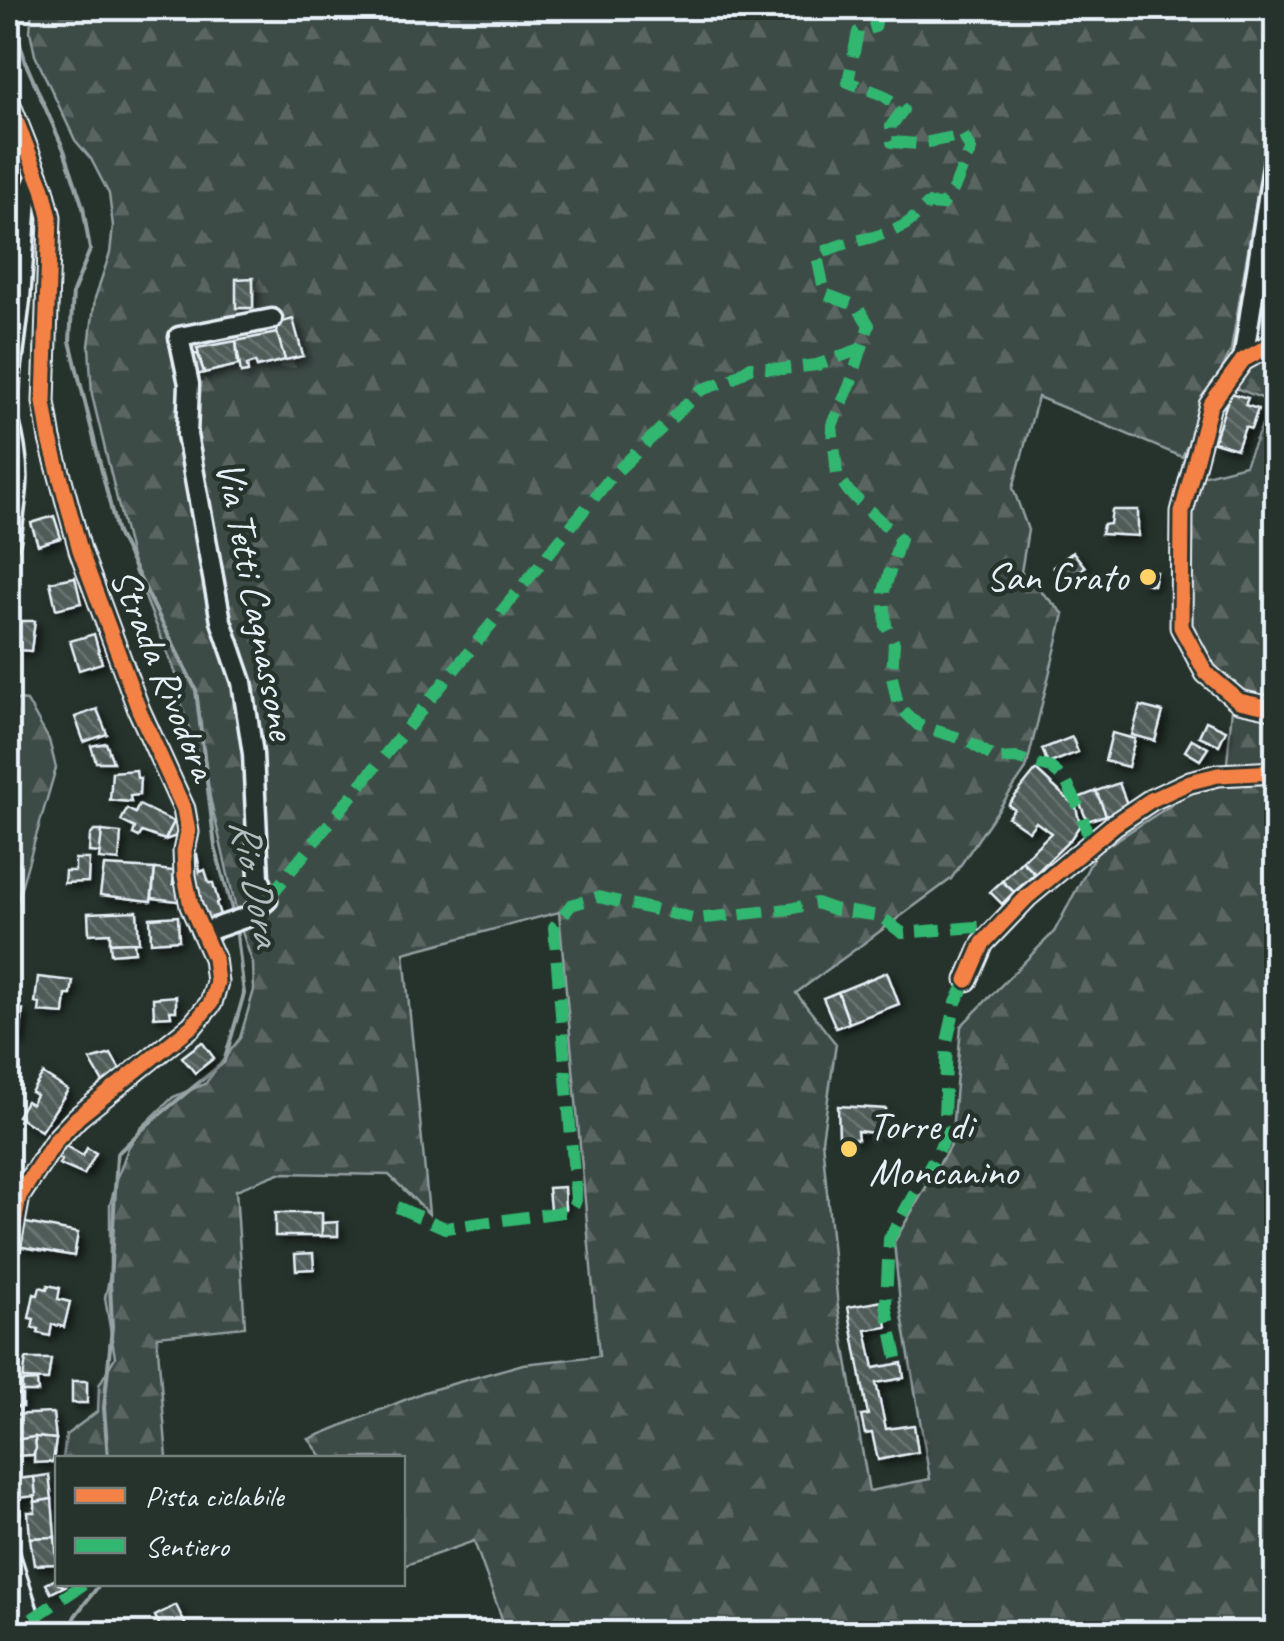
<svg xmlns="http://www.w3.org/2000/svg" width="1284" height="1641" font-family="Caveat,sans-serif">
<defs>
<pattern id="forest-firs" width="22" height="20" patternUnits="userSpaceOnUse" patternTransform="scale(2.5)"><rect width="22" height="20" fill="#3e4b47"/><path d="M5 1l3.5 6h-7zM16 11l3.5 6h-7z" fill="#5a6562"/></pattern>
<pattern id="building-back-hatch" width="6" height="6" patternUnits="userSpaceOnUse" patternTransform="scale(2.5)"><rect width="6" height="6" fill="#505c59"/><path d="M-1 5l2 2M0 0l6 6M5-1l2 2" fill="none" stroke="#697472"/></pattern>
<filter id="shadow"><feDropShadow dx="4.5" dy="4.5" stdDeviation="5" flood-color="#0009"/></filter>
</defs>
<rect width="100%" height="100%" fill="#26332d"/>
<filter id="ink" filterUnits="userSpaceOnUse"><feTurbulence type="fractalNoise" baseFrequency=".01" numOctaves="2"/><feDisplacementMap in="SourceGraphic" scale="20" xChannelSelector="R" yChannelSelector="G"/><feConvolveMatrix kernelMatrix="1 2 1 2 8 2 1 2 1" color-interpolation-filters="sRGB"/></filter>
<g filter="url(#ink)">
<g fill="url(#forest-firs)" stroke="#939ea0" stroke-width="2.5">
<polygon points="32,8 1276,8 1276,85 1231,350 1182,457 1038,397 1013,488 1028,530 1021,572 1064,614 1026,769 951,879 796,993 836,1044 822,1140 838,1307 869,1491 930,1479 900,1303 894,1242 951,1144 961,1026 1054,932 1096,853 1201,786 1276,784 1276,1633 507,1633 474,1541 403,1566 402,1458 323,1458 309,1439 424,1392 523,1364 599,1356 559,912 404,953 429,1214 389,1175 279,1173 236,1190 245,1327 157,1336 167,1458 63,1458 66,1435 98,1411 99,1385 115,1357 105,1298 110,1275 110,1205 117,1179 128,1148 140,1129 173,1097 205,1084 240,1038 254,990 253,964 240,926 204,772 176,690 176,674 134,570 92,395 89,346 95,298 110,253 113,226 109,194 91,159 75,140 35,55 30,31"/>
<polygon points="1276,347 1276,765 1227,763 1234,686 1212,668 1187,628 1186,512 1198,477 1245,465 1272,402 1230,386 1246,364"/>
<polygon points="8,699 27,701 49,740 56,768 8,932"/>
</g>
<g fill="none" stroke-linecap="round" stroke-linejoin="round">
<g stroke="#98a3a5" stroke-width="4">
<polyline points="19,8 17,34 27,66 64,150 83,207 90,250 73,292 70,341 117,533 196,690 215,847 233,913"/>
<polyline points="108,1458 104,1408 112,1327 110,1283 117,1154 147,1125 224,1062 244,994 236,927"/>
<polyline points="68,1634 75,1616 100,1584"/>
</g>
</g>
<g fill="url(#building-back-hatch)" stroke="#e8f1f8" stroke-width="2.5" filter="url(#shadow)">
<polygon points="253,278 253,308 236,308 236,279"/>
<polygon points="293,319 303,356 285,360 277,333 279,323"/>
<polygon points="277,333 285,360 257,367 255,362 247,365 248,372 241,373 236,341"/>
<polygon points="236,341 238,365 204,373 197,348"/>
<polygon points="198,354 204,373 193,376 187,355"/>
<polygon points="1230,393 1248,398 1245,405 1258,409 1251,429 1245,427 1237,449 1214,442"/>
<polygon points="1112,510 1138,510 1138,536 1101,534 1103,525 1110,524"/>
<polygon points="54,516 61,538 38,545 31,523"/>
<polygon points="1073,552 1085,567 1065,583 1053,567"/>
<polygon points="1144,570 1156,572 1153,585 1141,582"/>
<polygon points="75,577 81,603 56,609 50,582"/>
<polygon points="11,621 16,650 8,650 8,622"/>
<polygon points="11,621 35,621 31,651 16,650"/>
<polygon points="94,634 102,663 79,670 70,641"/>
<polygon points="1140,706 1163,712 1155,741 1132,735"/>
<polygon points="97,709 107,734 84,742 75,717"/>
<polygon points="1206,721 1226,730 1219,745 1199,736"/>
<polygon points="1112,733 1135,739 1128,767 1105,761"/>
<polygon points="1072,737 1078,752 1048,764 1042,749"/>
<polygon points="1192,739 1208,748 1200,760 1185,751"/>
<polygon points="106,743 113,762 96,762 91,746"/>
<polygon points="136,770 137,778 140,778 139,795 130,796 131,802 110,800 112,772"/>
<polygon points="1036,770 1076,807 1080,825 1070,840 1035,874 1022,861 1051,833 1036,822 1029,831 1008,817 1014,809 1008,805"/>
<polygon points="1119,783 1128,807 1106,815 1096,791"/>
<polygon points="1096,791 1106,815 1087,821 1078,798"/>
<polygon points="139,805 174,822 165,840 142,832 139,837 133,834 135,828 121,821 127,809 135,813"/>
<polygon points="174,822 180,829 179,835 165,840"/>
<polygon points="94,831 102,831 100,853 89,852 90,836"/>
<polygon points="102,831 121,833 119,861 99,859"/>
<polygon points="197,854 200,872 205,870 209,883 213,883 218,901 216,903 220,915 207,919 197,893 193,894 188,855"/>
<polygon points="75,859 89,859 88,882 64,883 65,871 75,871"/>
<polygon points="1022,861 1035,874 1014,892 1002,881"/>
<polygon points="104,866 155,869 151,901 100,895"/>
<polygon points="155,869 174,871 173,884 180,885 178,901 152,898"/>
<polygon points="1002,881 1014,892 1002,904 990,892"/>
<polygon points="137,911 139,942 110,943 110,933 89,934 88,913"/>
<polygon points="178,916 179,940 151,942 150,918"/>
<polygon points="134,942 135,952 111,954 110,943"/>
<polygon points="887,972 899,1004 849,1023 838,992"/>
<polygon points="38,977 73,981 71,995 66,995 64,1014 39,1012 40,1004 35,1003"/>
<polygon points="838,992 849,1023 836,1028 823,998"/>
<polygon points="176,996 176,1011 170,1011 171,1016 154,1017 153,998"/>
<polygon points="8,1009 23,1010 20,1041 8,1039"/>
<polygon points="202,1042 214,1058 195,1073 182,1057"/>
<polygon points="111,1054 123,1075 106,1088 90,1060"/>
<polygon points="43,1074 68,1090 41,1131 17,1116 26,1101 31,1104 36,1095 31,1092"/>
<polygon points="838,1106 886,1109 884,1134 857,1131 858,1139 839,1138"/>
<polygon points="64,1145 83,1156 87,1148 96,1153 84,1175 59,1164 62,1160 56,1157"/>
<polygon points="564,1187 565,1209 550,1210 548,1188"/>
<rect x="275" y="1213" width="47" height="23"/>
<polygon points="21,1222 78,1233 74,1256 17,1246"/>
<polygon points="338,1222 338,1236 322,1236 322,1223"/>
<polygon points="313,1253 314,1269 296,1270 295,1254"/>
<polygon points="48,1285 60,1288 58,1299 70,1302 64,1327 52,1324 50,1336 38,1333 39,1329 32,1328 34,1319 29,1318 34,1294 38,1295 40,1287 47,1289"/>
<polygon points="883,1301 887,1327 866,1330 874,1368 902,1363 904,1378 876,1383 886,1429 914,1425 918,1452 878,1460 872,1433 865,1434 861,1416 868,1415 848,1307"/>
<polygon points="26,1359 51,1359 48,1380 23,1379"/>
<polygon points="37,1381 38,1392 22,1392 22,1382"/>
<rect x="72" y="1381" width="15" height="22"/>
<polygon points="10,1395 22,1395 22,1407 8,1407"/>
<polygon points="53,1413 56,1439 35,1437 14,1440 14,1432 8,1432 8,1415"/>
<polygon points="35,1437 56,1439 53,1462 34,1463"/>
<polygon points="35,1437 36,1449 33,1455 15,1456 14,1440"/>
<polygon points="49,1475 52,1499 35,1502 34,1477"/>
<polygon points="34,1477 36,1496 18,1498 19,1502 9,1503 8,1480"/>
<polygon points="8,1498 9,1503 19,1502 20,1514 8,1516"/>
<polygon points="52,1499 55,1537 30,1538 28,1512 35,1512 35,1502"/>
<polygon points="55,1537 57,1564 34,1565 30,1538"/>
<polygon points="58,1578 58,1584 65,1586 51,1593 46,1584"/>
<polygon points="176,1605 187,1628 176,1634 164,1634 155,1616"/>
</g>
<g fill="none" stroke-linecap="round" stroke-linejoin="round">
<defs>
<g id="minor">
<polyline points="8,100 43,189 50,217 44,402 50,439 80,550 139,710 184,809 188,832 184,851 185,876 191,906 214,958 217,982 211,1003 192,1026 78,1117 56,1140 19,1196 8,1256"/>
<polyline points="1276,342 1243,360 1210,405 1182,512 1181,627 1206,673 1239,701 1276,709"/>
<polyline points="1243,360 1276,147"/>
<polyline points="8,396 20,300 27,198 37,175"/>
<path d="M 8,418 C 22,469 18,489 10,540"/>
<polyline points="204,932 247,917 267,900 259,877 253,754 242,682 221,621 187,435 189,384 179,337 272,319"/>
<polyline points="967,980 983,943 1027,897 1115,824 1151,800 1190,782 1218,775 1276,772"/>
<polyline points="8,1550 35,1634"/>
</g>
</defs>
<use href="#minor" stroke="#e8f1f8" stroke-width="25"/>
<use href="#minor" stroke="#26332d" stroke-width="18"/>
<g stroke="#33b770" stroke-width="12" stroke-dasharray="25 12" stroke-linecap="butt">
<path d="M 879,8 L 875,27 L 858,32 L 848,82 L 883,95 L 903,110 L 891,126 L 892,142 L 919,144 L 963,135 L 971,150 C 958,171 960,186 942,205 L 928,204 C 920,212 912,221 903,226 C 875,241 843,239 817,256 L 825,294 L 857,306 L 869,325 L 850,385 L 832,425 L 837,474 L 849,492 L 900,539 L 884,591 L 886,626 L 894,643 L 892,677 L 898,705 L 918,725 L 966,740 L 997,759 L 1016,758 L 1051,768 L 1065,780 L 1080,809 L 1090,843"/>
<polyline points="267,900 611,477 701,390 732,379 751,367 782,369 817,365 863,348"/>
<polyline points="397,1207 445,1228 570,1211 576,1200 554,927 571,905 598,897 697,919 789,909 816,903 836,910 880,916 902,933 1000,925"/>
<polyline points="897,1358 886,1305 889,1239 943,1142 947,1042 956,1002 967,980"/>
<polyline points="32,1619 84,1584"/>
</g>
<defs>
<g id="cycleway">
<polyline points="8,100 43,189 50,217 44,402 50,439 80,550 139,710 184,809 188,832 184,851 185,876 191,906 214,958 217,982 211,1003 192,1026 78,1117 56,1140 19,1196 8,1256"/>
<polyline points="1276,342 1243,360 1210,405 1182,512 1181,627 1206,673 1239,701 1276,709"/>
<polyline points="967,980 983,943 1027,897 1115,824 1151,800 1190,782 1218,775 1276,772"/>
</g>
</defs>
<use href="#cycleway" stroke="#26332d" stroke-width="21"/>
<use href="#cycleway" stroke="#f48246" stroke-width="15"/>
</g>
</g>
<g fill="#ffd166" stroke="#26332d" stroke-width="4">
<circle cx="1148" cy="577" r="10"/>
<circle cx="849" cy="1149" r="10"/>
</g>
<g text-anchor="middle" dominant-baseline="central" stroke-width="9" stroke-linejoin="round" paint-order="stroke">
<g font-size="40" fill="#e8f1f8" stroke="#26332d" text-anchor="end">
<text x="1128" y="577">San Grato</text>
<text x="869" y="1126" text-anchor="start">Torre di<tspan x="869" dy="46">Moncanino</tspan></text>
</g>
<g font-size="40" fill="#e8f1f8" stroke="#26332d">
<text transform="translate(256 600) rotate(79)">Via Tetti Cagnassone</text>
<text transform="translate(164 674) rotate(68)">Strada Rivodora</text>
</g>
<g font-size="42" font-style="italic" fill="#b3bdc0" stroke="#26332d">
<text transform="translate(256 882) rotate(79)">Rio Dora</text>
</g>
</g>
<rect width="1284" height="1641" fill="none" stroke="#26332d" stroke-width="40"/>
<rect x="20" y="20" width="1244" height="1601" fill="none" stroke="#e8f1f8" stroke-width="4" filter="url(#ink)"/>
<rect x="55" y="1456" width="350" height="130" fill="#26332d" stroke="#747f7e" stroke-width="2.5"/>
<rect x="75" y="1488" width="50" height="15" fill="#f48246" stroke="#747f7e" stroke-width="2.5"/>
<text x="145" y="1506" font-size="30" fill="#e8f1f8">Pista ciclabile</text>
<rect x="75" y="1538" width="50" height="15" fill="#33b770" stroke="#747f7e" stroke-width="2.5"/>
<text x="145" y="1556" font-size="30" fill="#e8f1f8">Sentiero</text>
</svg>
